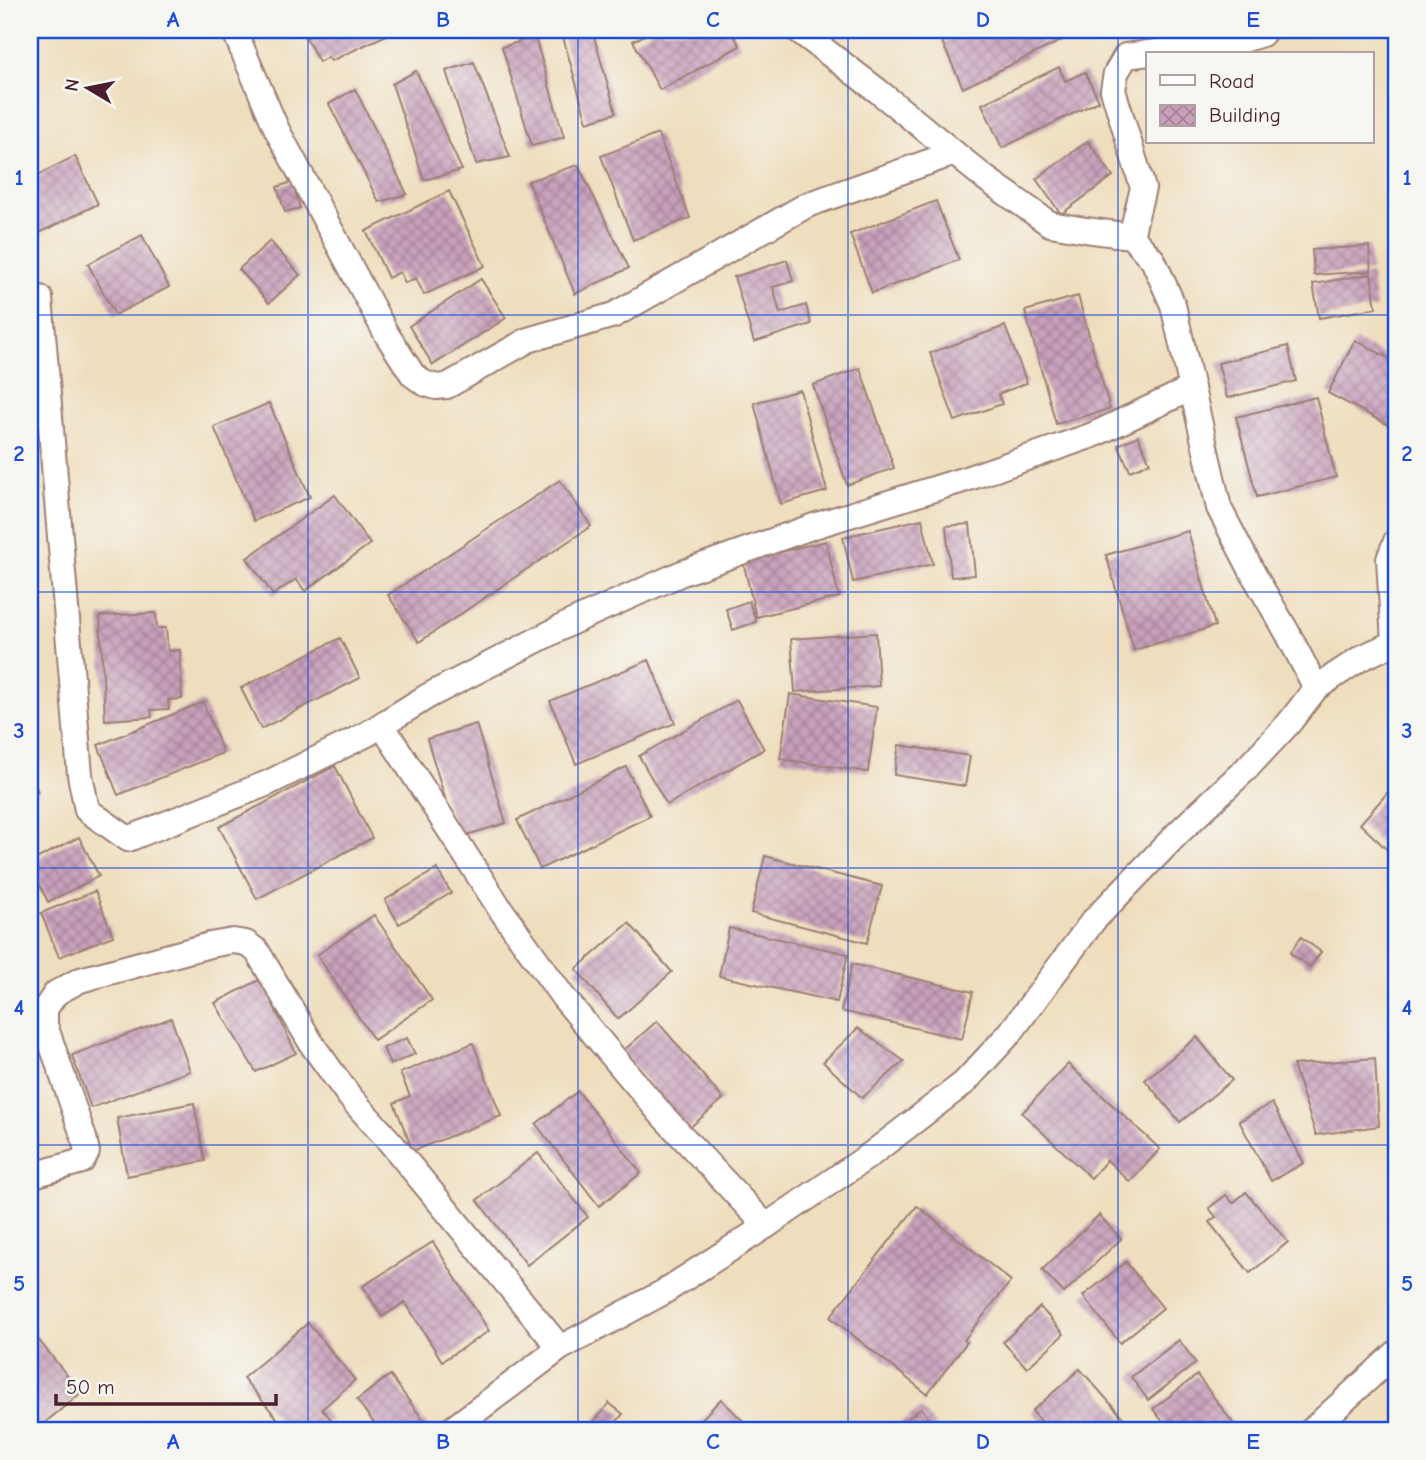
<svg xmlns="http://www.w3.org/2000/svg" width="1426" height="1460" font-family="'Comic Neue',sans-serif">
<defs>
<pattern id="building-cross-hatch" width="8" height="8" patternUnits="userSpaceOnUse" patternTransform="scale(1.75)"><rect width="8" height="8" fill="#c8a0bb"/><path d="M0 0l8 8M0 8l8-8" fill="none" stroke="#a48298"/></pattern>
</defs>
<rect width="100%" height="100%" fill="#f6f6f2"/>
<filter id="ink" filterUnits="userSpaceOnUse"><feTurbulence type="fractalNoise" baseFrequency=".0143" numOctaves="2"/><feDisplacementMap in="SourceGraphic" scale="14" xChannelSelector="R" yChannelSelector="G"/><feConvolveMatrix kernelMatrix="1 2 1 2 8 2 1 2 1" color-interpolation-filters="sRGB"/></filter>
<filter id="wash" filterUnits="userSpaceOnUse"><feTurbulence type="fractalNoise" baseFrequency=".00686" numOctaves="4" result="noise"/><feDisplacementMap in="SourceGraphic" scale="28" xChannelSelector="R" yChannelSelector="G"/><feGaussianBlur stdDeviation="1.57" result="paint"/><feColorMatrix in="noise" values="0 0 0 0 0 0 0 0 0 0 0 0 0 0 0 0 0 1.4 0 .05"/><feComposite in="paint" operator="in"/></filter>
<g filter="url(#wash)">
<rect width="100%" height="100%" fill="#efdebd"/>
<g id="blocks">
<g fill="url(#building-cross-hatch)">
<polygon points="313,30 397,30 331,61 328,57 319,62 306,38 315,33"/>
<polygon points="561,30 592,30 616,113 587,122"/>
<polygon points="654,30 731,30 740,46 660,90 633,41"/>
<polygon points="969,30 1078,30 1079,32 963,88 942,42"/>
<polygon points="1127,30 1181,30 1181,37 1127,36"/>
<polygon points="535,37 564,137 532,146 502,47"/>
<polygon points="474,62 510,157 476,164 446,71"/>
<polygon points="1059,67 1065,81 1085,72 1099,101 1002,148 982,104"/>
<polygon points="416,71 462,170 424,180 392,84"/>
<polygon points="355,89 407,194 379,202 329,104"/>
<polygon points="658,134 690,218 633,240 601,156"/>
<polygon points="1088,141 1113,176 1061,214 1036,179"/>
<polygon points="75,156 98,204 33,236 30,228 30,179"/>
<polygon points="578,165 629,268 575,294 528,181"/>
<polygon points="292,182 300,208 285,212 277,187"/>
<polygon points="449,191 485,266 424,295 416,278 405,283 400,272 388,278 366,231"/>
<polygon points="936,201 959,260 872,293 850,234"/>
<polygon points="142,235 169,287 115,315 88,264"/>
<polygon points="270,241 300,275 269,303 239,269"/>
<polygon points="1369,246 1371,271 1314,275 1312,250"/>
<polygon points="787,260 793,281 773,287 780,313 806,305 811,324 754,342 734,277"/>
<polygon points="1371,274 1376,308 1319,318 1313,284"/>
<polygon points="481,279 506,318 433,365 409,326"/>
<polygon points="1078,296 1110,409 1056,424 1025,311"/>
<polygon points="1005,326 1027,383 998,394 1002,404 955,421 930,353"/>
<polygon points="1355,340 1396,362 1396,429 1328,393"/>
<polygon points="1288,346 1296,381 1227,398 1218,363"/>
<polygon points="860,368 894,468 847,485 813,385"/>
<polygon points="800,390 827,491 781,504 754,403"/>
<polygon points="1316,397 1336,477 1257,497 1236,417"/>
<polygon points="269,403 310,497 254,521 214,427"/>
<polygon points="1138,436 1150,463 1130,471 1118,445"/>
<polygon points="560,480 591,526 419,642 388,595"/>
<polygon points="335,495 370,544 305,591 296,579 273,595 247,558"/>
<polygon points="922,519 933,564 853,582 843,537"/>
<polygon points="970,524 975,575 951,577 946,526"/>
<polygon points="1188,531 1215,626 1134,650 1106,555"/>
<polygon points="826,541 839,597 756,617 743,561"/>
<polygon points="749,601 756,622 733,630 726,609"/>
<polygon points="156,613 157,628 166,628 168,651 180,650 182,699 168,700 169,709 151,710 152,717 105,720 100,616"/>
<polygon points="876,633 879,686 795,692 791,639"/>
<polygon points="340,638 360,678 261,729 241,688"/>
<polygon points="649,660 675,723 576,764 550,701"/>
<polygon points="790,694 877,707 868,772 780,759"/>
<polygon points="737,700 764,749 667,805 639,756"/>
<polygon points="203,702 223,753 118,795 98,745"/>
<polygon points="476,724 506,823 457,838 427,739"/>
<polygon points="899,745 970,756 965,786 894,775"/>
<polygon points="335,766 372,838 257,899 219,827"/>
<polygon points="626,767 650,816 540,869 517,820"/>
<polygon points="30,772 38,792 30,796"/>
<polygon points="1396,783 1396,858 1360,824"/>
<polygon points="79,837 99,876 48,902 30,865 30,862"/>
<polygon points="765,856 882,886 867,943 751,913"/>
<polygon points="437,869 451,893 399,924 385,900"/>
<polygon points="95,891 113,936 59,957 41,913"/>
<polygon points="374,915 432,1000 374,1040 317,955"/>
<polygon points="629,923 672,972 618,1019 576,969"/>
<polygon points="729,928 848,954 837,1002 719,976"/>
<polygon points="1301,937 1321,952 1310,967 1290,953"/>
<polygon points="852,964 973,992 962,1039 841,1011"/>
<polygon points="261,979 296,1053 256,1072 215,1003"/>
<polygon points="171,1018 190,1071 91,1108 72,1055"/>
<polygon points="657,1021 723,1099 688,1129 622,1052"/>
<polygon points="858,1028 904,1061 862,1098 823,1062"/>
<polygon points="1197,1037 1232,1080 1180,1122 1145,1080"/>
<polygon points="407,1038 415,1054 390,1065 383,1048"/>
<polygon points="473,1043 501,1116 413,1151 394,1103 410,1096 400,1073"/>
<polygon points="1395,1047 1396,1048 1396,1089 1389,1088"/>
<polygon points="1375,1058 1379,1126 1316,1135 1293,1065"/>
<polygon points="1068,1064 1160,1149 1130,1182 1107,1160 1091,1178 1022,1113"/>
<polygon points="578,1091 641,1173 599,1206 536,1124"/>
<polygon points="194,1103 205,1161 127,1176 117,1118"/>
<polygon points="1272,1103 1304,1163 1271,1181 1239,1121"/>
<polygon points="538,1153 588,1217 527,1265 477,1200"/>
<polygon points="1246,1192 1288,1242 1250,1273 1209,1222 1216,1217 1209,1208 1226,1195 1233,1203"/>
<polygon points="917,1206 1011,1281 964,1340 967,1342 927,1394 830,1317"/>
<polygon points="1099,1215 1121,1239 1064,1293 1042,1270"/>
<polygon points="433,1242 489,1331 442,1361 405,1302 382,1317 363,1286"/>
<polygon points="1126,1262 1163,1308 1120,1343 1083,1296"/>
<polygon points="1040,1307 1064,1334 1027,1368 1003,1342"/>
<polygon points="308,1323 355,1380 322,1409 331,1419 318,1430 287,1430 243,1378"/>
<polygon points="34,1334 81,1393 37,1429 30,1420 30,1337"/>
<polygon points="1179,1340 1196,1363 1148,1400 1131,1377"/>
<polygon points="1080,1369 1134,1430 1049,1430 1032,1411"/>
<polygon points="390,1375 429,1428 426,1430 379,1430 357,1400"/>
<polygon points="1197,1375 1233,1423 1223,1430 1169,1430 1153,1409"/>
<polygon points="721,1399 752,1430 691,1430"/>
<polygon points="609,1403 623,1414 610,1430 605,1430 594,1422"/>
<polygon points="921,1408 938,1430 892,1430"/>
</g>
</g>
</g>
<g filter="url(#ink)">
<use href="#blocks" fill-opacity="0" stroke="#9c7e74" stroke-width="2"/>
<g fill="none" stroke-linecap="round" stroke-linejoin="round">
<defs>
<g id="minor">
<polyline points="234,30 277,130 387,335 413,375 424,383 436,387 447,386 528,340 614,315 807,205 954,153"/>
<polyline points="798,30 878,91 985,178 1050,224 1086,230 1131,236 1153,260 1173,305 1219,508 1255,577 1287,632 1316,688"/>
<polyline points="1131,236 1143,188 1113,90 1116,73 1126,56 1240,41 1262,34 1265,30"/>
<polyline points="40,298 80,775 87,810 128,839 268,783 367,734 428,696 572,622 682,573 814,526 966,479 1093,435 1192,388"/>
<polyline points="1394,642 1389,559 1396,541"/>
<polyline points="382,725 499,907 563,997 662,1115 766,1226"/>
<polyline points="30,1176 82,1161 87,1152 84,1138 45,1025 45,1009 56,993 80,980 210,945 233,941 246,943 257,951 313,1046 350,1097 391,1143 560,1348"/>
<polyline points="451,1430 560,1348 662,1293 766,1226 870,1155 964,1083 1010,1033 1093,921 1179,832 1247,768 1289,723 1316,688 1361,658 1396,642"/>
<polyline points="1312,1430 1396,1353"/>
</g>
</defs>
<use href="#minor" stroke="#9c7e74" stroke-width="28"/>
<use href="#minor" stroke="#fff" stroke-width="24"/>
</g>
</g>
<path fill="none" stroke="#1d4ed8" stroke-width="2" stroke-opacity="0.55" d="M 308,30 L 308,1430M 578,30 L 578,1430M 848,30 L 848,1430M 1118,30 L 1118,1430M 30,315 L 1396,315M 30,592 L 1396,592M 30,868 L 1396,868M 30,1145 L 1396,1145"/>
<rect width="1426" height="1460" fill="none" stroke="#f6f6f2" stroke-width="77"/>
<rect x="1146" y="52" width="228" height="91" fill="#f6f6f2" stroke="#b1a0a2" stroke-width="2"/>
<rect x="1160" y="75" width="35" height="10" fill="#ffffff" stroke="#b1a0a2" stroke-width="2"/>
<text x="1209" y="88" font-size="21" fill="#4a1f2b">Road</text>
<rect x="1160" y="105" width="35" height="21" fill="url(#building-cross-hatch)" stroke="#b1a0a2" stroke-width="2"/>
<text x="1209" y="122" font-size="21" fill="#4a1f2b">Building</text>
<g transform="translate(88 88) rotate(280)" stroke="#f6f6f2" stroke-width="5" paint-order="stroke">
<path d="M0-5L12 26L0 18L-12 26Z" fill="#4a1f2b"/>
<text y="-10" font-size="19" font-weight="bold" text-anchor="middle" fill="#4a1f2b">N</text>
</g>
<path d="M56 1394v10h220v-10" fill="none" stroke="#4a1f2b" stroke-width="3.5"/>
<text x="66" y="1394" font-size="21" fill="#4a1f2b" stroke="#f6f6f2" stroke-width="5" paint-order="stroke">50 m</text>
<rect x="38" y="38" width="1350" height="1384" fill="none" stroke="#1d4ed8" stroke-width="2.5"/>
<g font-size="23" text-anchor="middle" font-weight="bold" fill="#1d4ed8">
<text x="173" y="27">A</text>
<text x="443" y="27">B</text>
<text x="713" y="27">C</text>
<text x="983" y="27">D</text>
<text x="1253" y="27">E</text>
<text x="19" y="185">1</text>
<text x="1407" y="185">1</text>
<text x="19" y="461">2</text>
<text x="1407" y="461">2</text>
<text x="19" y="738">3</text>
<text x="1407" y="738">3</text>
<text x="19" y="1015">4</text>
<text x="1407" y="1015">4</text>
<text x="19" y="1291">5</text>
<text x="1407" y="1291">5</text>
<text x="173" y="1449">A</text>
<text x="443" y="1449">B</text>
<text x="713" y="1449">C</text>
<text x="983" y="1449">D</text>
<text x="1253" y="1449">E</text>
</g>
</svg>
